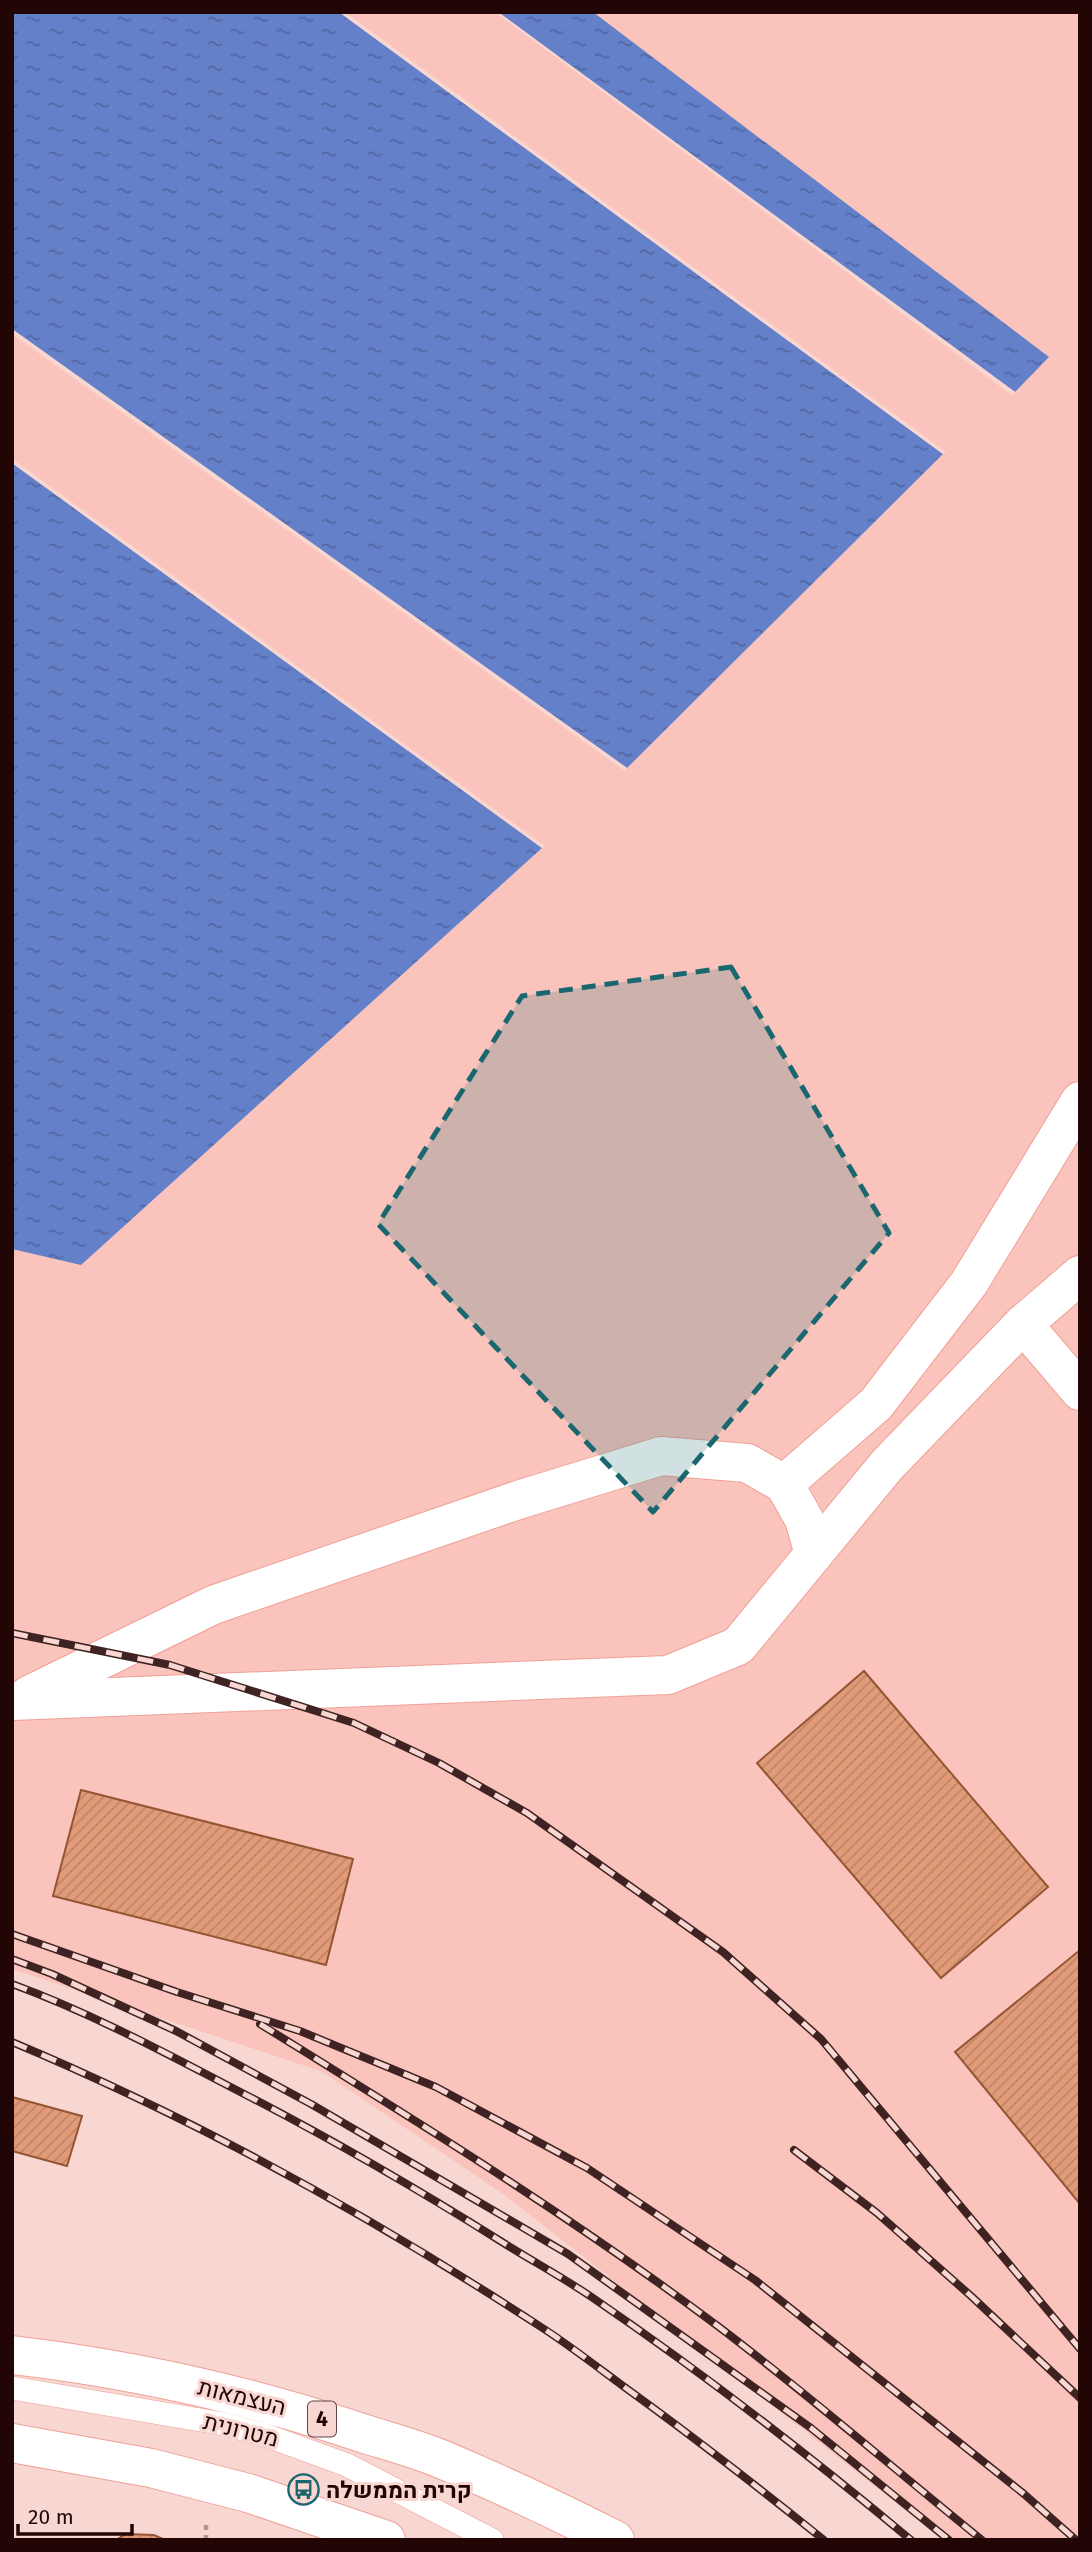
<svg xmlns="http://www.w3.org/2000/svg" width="1092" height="2552" font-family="'Fira Sans',Heebo,sans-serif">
<defs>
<pattern id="water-ripples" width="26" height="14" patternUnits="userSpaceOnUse" patternTransform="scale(1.75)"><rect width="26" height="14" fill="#6480c9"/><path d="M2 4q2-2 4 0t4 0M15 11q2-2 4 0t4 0" fill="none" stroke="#5267a1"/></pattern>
<pattern id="building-hatch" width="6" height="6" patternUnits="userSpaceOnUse" patternTransform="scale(1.75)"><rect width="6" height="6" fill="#e19b79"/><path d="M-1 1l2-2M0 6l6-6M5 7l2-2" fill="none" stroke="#c18467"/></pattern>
</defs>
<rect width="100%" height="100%" fill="#f8d6d1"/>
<polygon fill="#fac4bc" points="339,12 498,12 1015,392 1048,357 593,12 1080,12 1080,2540 943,2540 506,2196 321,2071 12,1969 12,1249 81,1264 542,848 12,463 12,329 627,768 943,454"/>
<g fill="url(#water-ripples)">
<polygon points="12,12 339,12 943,454 627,768 12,329"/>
<polygon points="498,12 593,12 1049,357 1015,392"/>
<polygon points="12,463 542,848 81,1265 12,1249"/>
</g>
<g fill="#f8d6d1">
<polygon points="339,12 345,12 946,452 943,454"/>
<polygon points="495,12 498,12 1015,392 1012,395"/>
<polygon points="12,329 627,768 625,771 12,334"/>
<polygon points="12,459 14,460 545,846 542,848 12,463"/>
</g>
<g fill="url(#building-hatch)" stroke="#945534" stroke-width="2">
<polygon points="864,1671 1048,1887 941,1978 757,1763"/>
<polygon points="81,1790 353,1859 326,1965 53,1896"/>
<polygon points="1080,1950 1080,2204 955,2052"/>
<polygon points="12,2097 82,2116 67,2166 12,2151"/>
<polygon points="126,2534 154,2535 165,2540 116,2540"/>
</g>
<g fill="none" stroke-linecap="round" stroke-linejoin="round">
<defs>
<polyline id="service" points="12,2388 224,2424 265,2435 347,2465 492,2540"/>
<g id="minor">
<polyline points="1023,1324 1080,1391"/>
<polyline points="784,1484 876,1404 969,1283 1080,1101"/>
<polyline points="29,1695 213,1605 518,1500 661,1456 747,1463 784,1484 804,1519 814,1554"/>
<polyline points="12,1701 668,1675 738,1646 887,1465 1023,1324 1080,1275"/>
</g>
<g id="trunk">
<path d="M 12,2355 C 133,2369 250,2395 365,2434 C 391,2442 417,2449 441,2459 C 501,2484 558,2511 615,2540"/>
<polyline points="12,2443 151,2468 248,2493 386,2540"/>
</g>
</defs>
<use href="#service" stroke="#efa096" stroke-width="24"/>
<use href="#minor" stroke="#efa096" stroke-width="40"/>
<use href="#trunk" stroke="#efa096" stroke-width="40"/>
<polyline stroke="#b49491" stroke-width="4.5" stroke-dasharray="5 5" stroke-linecap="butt" points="206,2540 206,2520"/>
<use href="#service" stroke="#fff" stroke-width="23"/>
<use href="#minor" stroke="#fff" stroke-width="38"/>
<use href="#trunk" stroke="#fff" stroke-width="38"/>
<defs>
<g id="rail">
<polyline points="12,1633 170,1665 354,1723 439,1763 527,1813 723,1952 821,2039 1080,2349"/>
<polyline points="12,1934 177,1992 300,2031 436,2087 587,2168 755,2280 1024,2494 1076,2540"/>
<polyline points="12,1959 52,1974 176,2031 311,2104 568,2254 811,2428 949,2540"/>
<path d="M 12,1984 C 94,2014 171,2056 248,2096 C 335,2141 419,2190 502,2242 C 532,2261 564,2278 593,2298 C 703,2373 809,2455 911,2540"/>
<path d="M 260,2024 C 415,2120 572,2217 719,2327 C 809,2395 894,2469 982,2540"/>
<path d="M 12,2042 C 196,2119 374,2218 541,2327 C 569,2345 596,2366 623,2386 C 691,2435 758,2487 824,2540"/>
<polyline points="794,2150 877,2213 971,2296 1080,2398"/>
</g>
</defs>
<use href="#rail" stroke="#3f2322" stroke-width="8"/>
<use href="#rail" stroke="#f8d6d1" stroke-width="5" stroke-dasharray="16" stroke-linecap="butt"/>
</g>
<path fill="#1b6770" fill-opacity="0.2" stroke="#1b6770" stroke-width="5" stroke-dasharray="14 9" stroke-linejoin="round" d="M 731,967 L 889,1233 L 653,1512 L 378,1224 L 522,996 Z"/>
<defs>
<symbol id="bus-ring" viewBox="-11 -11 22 22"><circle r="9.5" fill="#f8d6d1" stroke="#1b6770" stroke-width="1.5"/><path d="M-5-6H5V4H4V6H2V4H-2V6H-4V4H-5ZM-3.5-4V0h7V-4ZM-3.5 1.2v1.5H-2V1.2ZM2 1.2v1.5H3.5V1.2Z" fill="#1b6770"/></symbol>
</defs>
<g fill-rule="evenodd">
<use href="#bus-ring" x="286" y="2472" width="35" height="35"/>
</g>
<g text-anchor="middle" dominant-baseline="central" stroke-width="6" stroke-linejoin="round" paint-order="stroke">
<rect fill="#f8d6d1" stroke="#624442" stroke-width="2" x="308" y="2401.5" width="28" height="35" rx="5"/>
<g font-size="21" font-weight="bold" fill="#210605">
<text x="322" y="2419">4</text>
</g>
<g font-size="23" fill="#210605" stroke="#f8d6d1">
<text transform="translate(242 2397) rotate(14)">העצמאות</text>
<text transform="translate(241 2430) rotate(14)">מטרונית</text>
</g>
<g font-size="23" font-weight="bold" fill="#210605" stroke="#f8d6d1" text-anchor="start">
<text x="326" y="2490">קרית הממשלה</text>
</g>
</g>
<rect width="1092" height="2552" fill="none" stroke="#210605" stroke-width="28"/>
<path d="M18 2524v10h114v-10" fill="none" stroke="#210605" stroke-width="3.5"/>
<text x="28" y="2524" font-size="21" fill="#210605" stroke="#f8d6d1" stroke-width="5" paint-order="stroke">20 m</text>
</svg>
